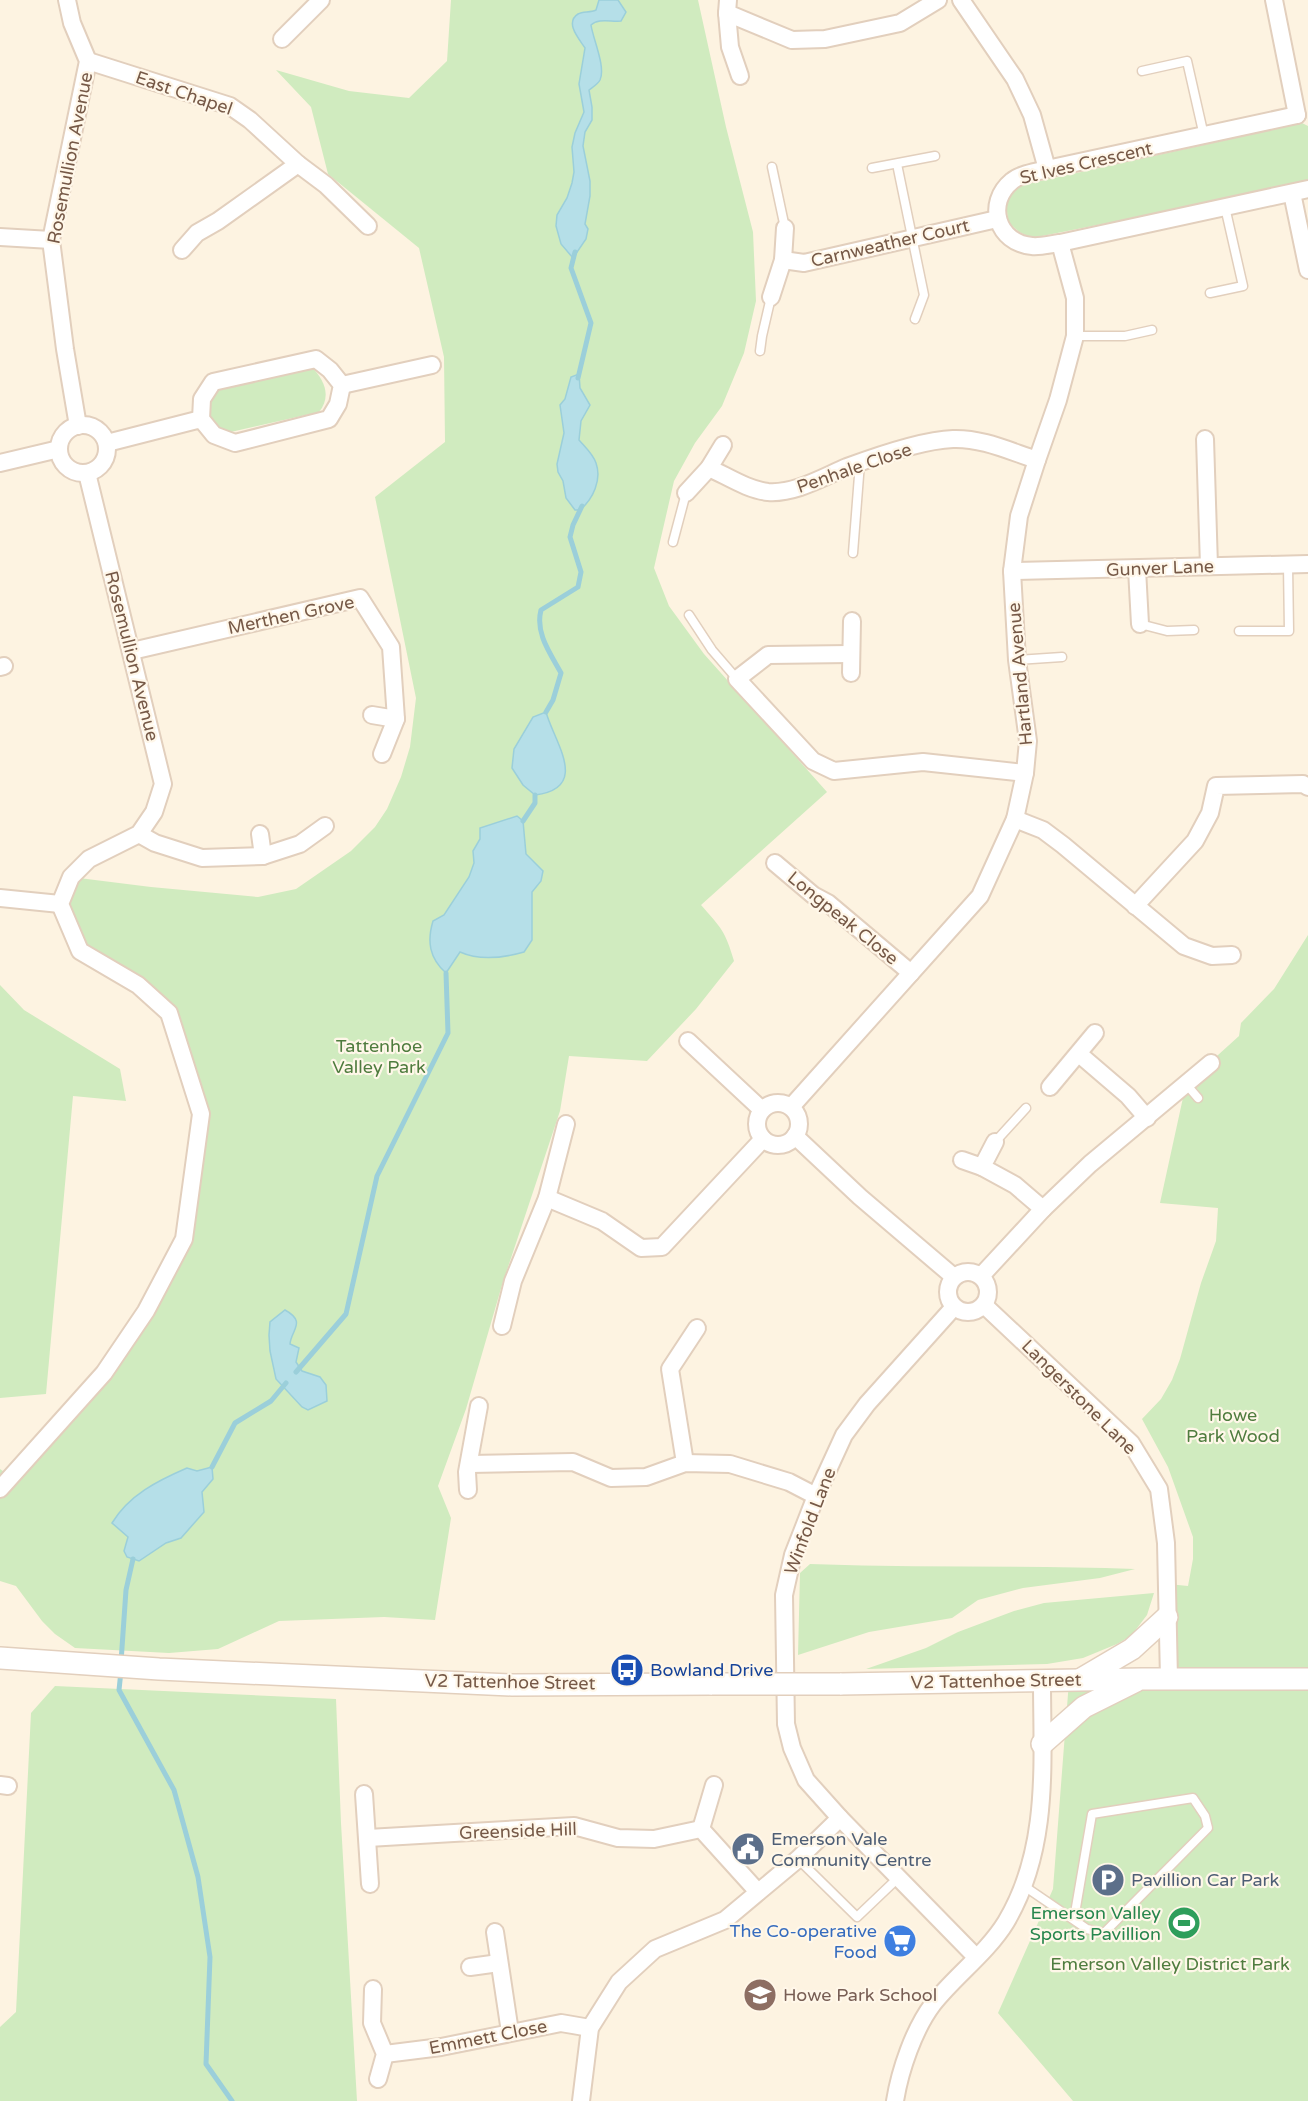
<svg xmlns="http://www.w3.org/2000/svg" width="1308" height="2101" font-family="'Varela Round',sans-serif">
<rect width="100%" height="100%" fill="#fdf3e1"/>
<g fill="#d0ebbf">
<path d="M 451,0 L 698,0 L 726,127 L 753,232 L 756,301 L 744,353 L 722,406 L 695,443 L 674,481 L 654,568 L 669,606 L 704,654 L 827,792 L 701,905 C 721,928 725,930 734,961 L 696,1009 L 647,1061 L 569,1056 L 560,1111 L 502,1285 L 466,1409 L 438,1486 L 451,1518 L 435,1620 L 384,1617 L 279,1621 L 218,1649 L 169,1653 L 75,1648 L 55,1634 L 42,1621 L 16,1586 L 0,1581 L 0,1469 L 10,1476 L 104,1373 L 184,1239 L 201,1114 L 169,1013 L 80,951 L 60,904 L 71,877 L 151,887 L 258,897 L 296,889 L 351,851 L 375,827 L 387,809 L 401,777 L 410,747 L 416,698 L 375,497 L 445,442 L 444,357 L 419,248 L 328,174 L 311,107 L 276,70 L 349,91 L 409,98 L 447,61 Z"/>
<polygon points="1302,123 1308,126 1308,180 1299,185 1032,238 1019,232 1008,222 1006,200 1018,186"/>
<path d="M 312,367 C 324,380 332,396 319,412 L 222,434 L 206,418 L 210,391 L 224,385 Z"/>
<polygon points="1308,935 1308,1679 1169,1679 1168,1584 1188,1586 1193,1559 1193,1537 1168,1467 1142,1419 1161,1399 1172,1380 1180,1359 1201,1283 1216,1241 1218,1208 1160,1203 1186,1084 1239,1036 1241,1023 1274,989"/>
<polygon points="0,985 24,1010 120,1069 126,1101 73,1096 46,1394 0,1398"/>
<path d="M 810,1564 C 918,1568 1026,1565 1135,1569 L 1100,1578 L 1023,1588 L 978,1600 L 952,1618 L 869,1632 L 798,1655 L 800,1573 Z"/>
<polygon points="1154,1593 1147,1615 1131,1636 1117,1644 1083,1658 1047,1664 866,1669 926,1648 958,1632 1014,1611 1044,1603"/>
<polygon points="1069,1681 1308,1687 1308,2101 1073,2101 998,2013 1053,1889"/>
<polygon points="55,1686 336,1699 341,1823 357,2101 0,2101 0,2027 16,2012 31,1713"/>
</g>
<g fill="#b5dfe8" stroke="#9bcfda" stroke-width="1.5">
<path d="M 599,0 L 618,0 L 626,12 L 621,21 C 611,22 598,18 591,25 C 593,39 606,67 600,80 C 598,84 593,87 589,90 L 592,107 L 592,120 L 585,132 L 583,146 L 590,181 L 590,196 L 585,224 L 588,229 L 586,239 L 573,258 L 561,244 L 556,226 L 557,215 L 567,198 L 572,183 L 574,172 L 572,147 L 575,133 L 584,112 L 579,84 L 585,48 C 580,40 564,23 578,14 C 583,11 590,13 596,10 Z"/>
<path d="M 579,374 L 580,388 L 590,405 L 581,421 L 579,440 C 585,447 593,454 596,463 C 602,480 593,499 580,510 L 575,510 L 566,498 L 563,481 L 558,472 L 557,464 L 564,433 L 560,405 L 565,399 L 571,377 Z"/>
<path d="M 546,712 C 554,742 591,788 535,795 L 523,785 L 512,768 L 514,749 L 533,717 Z"/>
<path d="M 517,816 L 523,821 L 526,854 L 543,871 L 541,881 L 532,892 L 532,940 L 524,952 C 503,958 480,961 460,952 L 446,973 C 429,958 427,941 433,921 L 444,915 L 469,877 L 474,863 L 473,851 L 480,839 L 480,828 Z"/>
<path d="M 285,1310 C 307,1322 291,1330 290,1344 L 299,1348 L 296,1362 L 302,1371 L 320,1377 L 326,1385 L 327,1401 L 308,1410 L 302,1407 L 276,1379 L 270,1351 L 269,1335 L 270,1322 Z"/>
<path d="M 212,1467 L 213,1479 L 202,1492 L 204,1512 L 181,1538 L 166,1543 L 139,1561 L 127,1557 L 124,1551 L 128,1537 L 112,1523 C 129,1495 157,1481 187,1468 L 197,1471 Z"/>
</g>
<g fill="none" stroke-linecap="round" stroke-linejoin="round">
<g stroke="#9bcfda" stroke-width="5">
<polyline points="575,252 571,268 591,323 578,378"/>
<path d="M 546,712 L 553,700 L 561,673 C 550,653 535,633 541,610 L 578,587 L 581,572 L 570,537 L 573,525 L 582,506"/>
<polyline points="523,821 535,803 535,795"/>
<polyline points="296,1372 346,1314 377,1176 448,1033 446,973"/>
<polyline points="212,1467 235,1423 271,1401 286,1383"/>
<polyline points="121,1662 126,1590 133,1559"/>
<polyline points="121,1671 119,1690 174,1790 198,1877 210,1957 206,2064 232,2101"/>
</g>
<defs>
<g id="service">
<polyline points="1142,71 1187,61 1204,136"/>
<polyline points="897,164 924,295 915,319"/>
<polyline points="772,167 785,228"/>
<polyline points="872,168 935,156"/>
<polyline points="1210,293 1243,286 1225,207"/>
<polyline points="1075,336 1125,336 1152,330"/>
<polyline points="760,351 762,336 771,297"/>
<polyline points="673,542 686,493"/>
<polyline points="853,553 860,463"/>
<polyline points="689,615 712,650 737,679"/>
<polyline points="1140,624 1167,631 1194,630"/>
<polyline points="1239,631 1289,631 1288,565"/>
<polyline points="1017,660 1062,657"/>
<polyline points="1186,1084 1198,1098"/>
<polyline points="995,1142 1026,1108"/>
<polyline points="798,1859 857,1917 899,1877"/>
<polyline points="1024,1886 1087,1929 1104,1933 1208,1828 1205,1816 1193,1798 1092,1814 1074,1919"/>
</g>
<g id="minor">
<polyline points="67,0 72,23 88,61 51,240 65,349 78,426"/>
<polyline points="728,0 727,13 792,40 825,39 900,23 938,0"/>
<polyline points="961,0 1015,79 1032,115 1047,169"/>
<polyline points="1274,0 1297,115"/>
<polyline points="727,13 730,47 740,76"/>
<polyline points="282,39 321,0"/>
<polyline points="88,61 230,106 250,120 298,164 218,221 197,233 182,250"/>
<path d="M 1297,115 L 1047,169 C 1037,172 1020,174 1012,181 C 985,203 997,243 1032,246 C 1040,247 1051,244 1060,243 L 1308,189"/>
<polyline points="298,164 326,185 368,226"/>
<polyline points="1292,193 1308,270"/>
<polyline points="0,237 51,240"/>
<polyline points="783,260 804,263 997,219"/>
<polyline points="771,297 783,260 785,228"/>
<polyline points="342,385 432,365"/>
<circle cx="83" cy="449" r="24"/>
<polyline points="1205,439 1209,566"/>
<polyline points="107,443 201,419 202,399 213,382 316,359 330,370 342,385 338,404 329,419 235,443 214,435 201,419"/>
<polyline points="0,463 59,449"/>
<path d="M 709,468 C 727,476 748,490 768,492 C 795,494 823,477 847,467 C 874,457 924,440 953,439 C 982,438 1009,451 1037,460"/>
<polyline points="686,493 709,468 723,445"/>
<polyline points="1137,569 1140,624"/>
<polyline points="1012,571 1308,564"/>
<polyline points="132,651 360,598 391,647 396,719 382,754"/>
<polyline points="850,654 768,655 737,679 813,761 834,771 923,762 1025,773"/>
<polyline points="0,667 4,666"/>
<polyline points="851,673 852,621"/>
<polyline points="372,715 396,719"/>
<polyline points="1015,819 1043,830 1063,845 1184,946 1212,956 1232,955"/>
<polyline points="139,834 155,843 202,858 263,856 300,844 325,826"/>
<polyline points="260,834 263,856"/>
<polyline points="775,863 813,895 828,903 911,973"/>
<polyline points="0,898 60,904"/>
<polyline points="1135,906 1195,841 1210,813 1216,786 1303,784 1308,787"/>
<polyline points="688,1041 762,1110"/>
<polyline points="1079,1054 1128,1096 1147,1118"/>
<polyline points="1050,1087 1095,1033"/>
<circle cx="778" cy="1124" r="21"/>
<polyline points="791,1107 980,896 1015,819 1025,773 1028,741 1017,660 1012,571 1019,516 1037,460 1058,400 1075,336 1075,298 1060,243"/>
<polyline points="795,1136 860,1197 954,1277"/>
<polyline points="995,1142 982,1167 1015,1185 1043,1209"/>
<polyline points="962,1160 982,1167"/>
<polyline points="547,1198 602,1221 641,1248 662,1247 763,1139"/>
<circle cx="968" cy="1292" r="20"/>
<polyline points="981,1276 1043,1209 1090,1164 1211,1063"/>
<polyline points="984,1305 1131,1443 1159,1489 1166,1543 1169,1679"/>
<polyline points="954,1307 867,1404 844,1435 816,1496 793,1555 784,1595 786,1724 792,1748 806,1780 840,1818 976,1957"/>
<polyline points="502,1326 513,1281 547,1198 566,1124"/>
<polyline points="685,1463 670,1369 697,1328"/>
<polyline points="470,1464 573,1462 611,1478 646,1477 685,1463 730,1464 789,1482 816,1496"/>
<polyline points="0,1489 104,1373 146,1311 184,1239 201,1114 169,1013 138,985 80,951 60,904 71,877 89,859 139,834 154,812 163,784 87,473"/>
<polyline points="468,1490 467,1472 479,1406"/>
<polyline points="0,1785 8,1786"/>
<polyline points="364,1794 370,1884"/>
<polyline points="701,1829 714,1785"/>
<polyline points="368,1838 574,1826 618,1838 654,1839 701,1829 758,1892"/>
<polyline points="495,1932 510,2032"/>
<polyline points="470,1967 499,1963"/>
<polyline points="373,1989 372,2023 385,2054 378,2079"/>
<polyline points="385,2054 441,2047 561,2023 590,2028"/>
<polyline points="581,2101 590,2028 619,1982 655,1949 725,1920 798,1859 840,1818"/>
<path d="M 895,2101 C 900,2070 914,2029 933,2004 C 955,1976 987,1953 1006,1922 C 1050,1848 1042,1764 1042,1681"/>
</g>
<g id="tertiary">
<polyline points="0,1658 159,1669 512,1685 712,1684"/>
<polyline points="1081,1679 1132,1649 1167,1617"/>
<polyline points="840,1684 1142,1679 1308,1679"/>
<polyline points="1042,1744 1084,1707 1136,1681"/>
</g>
</defs>
<use href="#service" stroke="#e2cfbd" stroke-width="11"/>
<use href="#minor" stroke="#e2cfbd" stroke-width="20"/>
<use href="#tertiary" stroke="#e2cfbd" stroke-width="24"/>
<use href="#service" stroke="#fff" stroke-width="8"/>
<use href="#minor" stroke="#fff" stroke-width="16"/>
<use href="#tertiary" stroke="#fff" stroke-width="21"/>
<defs>
<polyline id="tertiary-bridge" points="712,1684 840,1684"/>
</defs>
<use href="#tertiary-bridge" stroke="#e2cfbd" stroke-width="24" stroke-linecap="butt"/>
<use href="#tertiary-bridge" stroke="#fff" stroke-width="21"/>
</g>
<defs>
<symbol id="bus-disc" viewBox="-11 -11 22 22"><circle r="9.5" fill="#1a4fb4" stroke="#fff7e9"/><path d="M-5-6H5V4H4V6H2V4H-2V6H-4V4H-5ZM-3.5-4V0h7V-4ZM-3.5 1.2v1.5H-2V1.2ZM2 1.2v1.5H3.5V1.2Z" fill="#fff"/></symbol>
<symbol id="civic-disc" viewBox="-11 -11 22 22"><circle r="9.5" fill="#5c6f8a" stroke="#fff7e9"/><path d="M-.6-6.5H3V-4.5H.6V-3L4-1V1h2V6H-6V1h2V-1L-.6-3ZM-1.2 2.5V6h2.4V2.5Z" fill="#fff"/></symbol>
<symbol id="parking-disc" viewBox="-11 -11 22 22"><circle r="9.5" fill="#5c6f8a" stroke="#fff7e9"/><path d="M-3.5-5.5H1a3.5 3.5 0 0 1 0 7H-1V5.5H-3.5ZM-1-3.4V-.6H.8a1.4 1.4 0 0 0 0-2.8Z" fill="#fff"/></symbol>
<symbol id="stadium-disc" viewBox="-11 -11 22 22"><circle r="9.5" fill="#2e9e5b" stroke="#fff7e9"/><path d="M0-5a6.5 5 0 1 0 0 10a6.5 5 0 1 0 0-10ZM-3.5-1.8h7v3.6h-7Z" fill="#fff"/></symbol>
<symbol id="supermarket-disc" viewBox="-11 -11 22 22"><circle r="9.5" fill="#3f7fe0" stroke="#fff7e9"/><path d="M-6-5.5h2.5l.6 2H6L4.5 2H-2.5L-4.4-4H-6ZM-1.5 3.2a1.3 1.3 0 1 0 .1 0ZM3 3.2a1.3 1.3 0 1 0 .1 0Z" fill="#fff"/></symbol>
<symbol id="school-disc" viewBox="-11 -11 22 22"><circle r="9.5" fill="#8d6e63" stroke="#fff7e9"/><path d="M0-5L7-2L0 1L-7-2ZM-4 1L0 2.5L4 1V4Q0 6-4 4Z" fill="#fff"/></symbol>
</defs>
<g fill-rule="evenodd">
<use href="#bus-disc" x="608" y="1651" width="38" height="38"/>
<use href="#civic-disc" x="729" y="1830" width="38" height="38"/>
<use href="#parking-disc" x="1089" y="1861" width="38" height="38"/>
<use href="#stadium-disc" x="1165" y="1904" width="38" height="38"/>
<use href="#supermarket-disc" x="881" y="1922" width="38" height="38"/>
<use href="#school-disc" x="741" y="1976" width="38" height="38"/>
</g>
<g text-anchor="middle" dominant-baseline="central" stroke-width="4.5" stroke-linejoin="round" paint-order="stroke">
<g font-size="18" fill="#765947" stroke="#fff7e9">
<text transform="translate(184 93) rotate(19)">East Chapel</text>
<text transform="translate(70 158) rotate(-79)">Rosemullion Avenue</text>
<text transform="translate(1086 163) rotate(-13)">St Ives Crescent</text>
<text transform="translate(890 243) rotate(-13)">Carnweather Court</text>
<text transform="translate(854 468) rotate(-19)">Penhale Close</text>
<text transform="translate(1160 568) rotate(-2)">Gunver Lane</text>
<text transform="translate(291 615) rotate(-12)">Merthen Grove</text>
<text transform="translate(132 656) rotate(76)">Rosemullion Avenue</text>
<text transform="translate(1020 674) rotate(-95)">Hartland Avenue</text>
<text transform="translate(843 918) rotate(39)">Longpeak Close</text>
<text transform="translate(1079 1397) rotate(45)">Langerstone Lane</text>
<text transform="translate(810 1521) rotate(-69)">Winfold Lane</text>
<text transform="translate(996 1681) rotate(-1)">V2 Tattenhoe Street</text>
<text transform="translate(510 1682) rotate(1)">V2 Tattenhoe Street</text>
<text transform="translate(518 1831) rotate(-2)">Greenside Hill</text>
<text transform="translate(488 2037) rotate(-11)">Emmett Close</text>
</g>
<g font-size="18" fill="#4f7c3e" stroke="#fff7e9">
<text x="379" y="1046">Tattenhoe<tspan x="379" dy="21">Valley Park</tspan></text>
<text x="1233" y="1415">Howe<tspan x="1233" dy="21">Park Wood</tspan></text>
<text x="1170" y="1964">Emerson Valley District Park</text>
</g>
<g font-size="18" fill="#164399" stroke="#fff7e9" text-anchor="start">
<text x="650" y="1670">Bowland Drive</text>
</g>
<g font-size="18" fill="#4e5e75" stroke="#fff7e9" text-anchor="start">
<text x="771" y="1839">Emerson Vale<tspan x="771" dy="21">Community Centre</tspan></text>
<text x="1131" y="1880">Pavillion Car Park</text>
</g>
<g font-size="18" fill="#27864d" stroke="#fff7e9" text-anchor="end">
<text x="1161" y="1913">Emerson Valley<tspan x="1161" dy="21">Sports Pavillion</tspan></text>
</g>
<g font-size="18" fill="#366cbe" stroke="#fff7e9" text-anchor="end">
<text x="877" y="1931">The Co-operative<tspan x="877" dy="21">Food</tspan></text>
</g>
<g font-size="18" fill="#785e54" stroke="#fff7e9" text-anchor="start">
<text x="783" y="1995">Howe Park School</text>
</g>
</g>
</svg>
